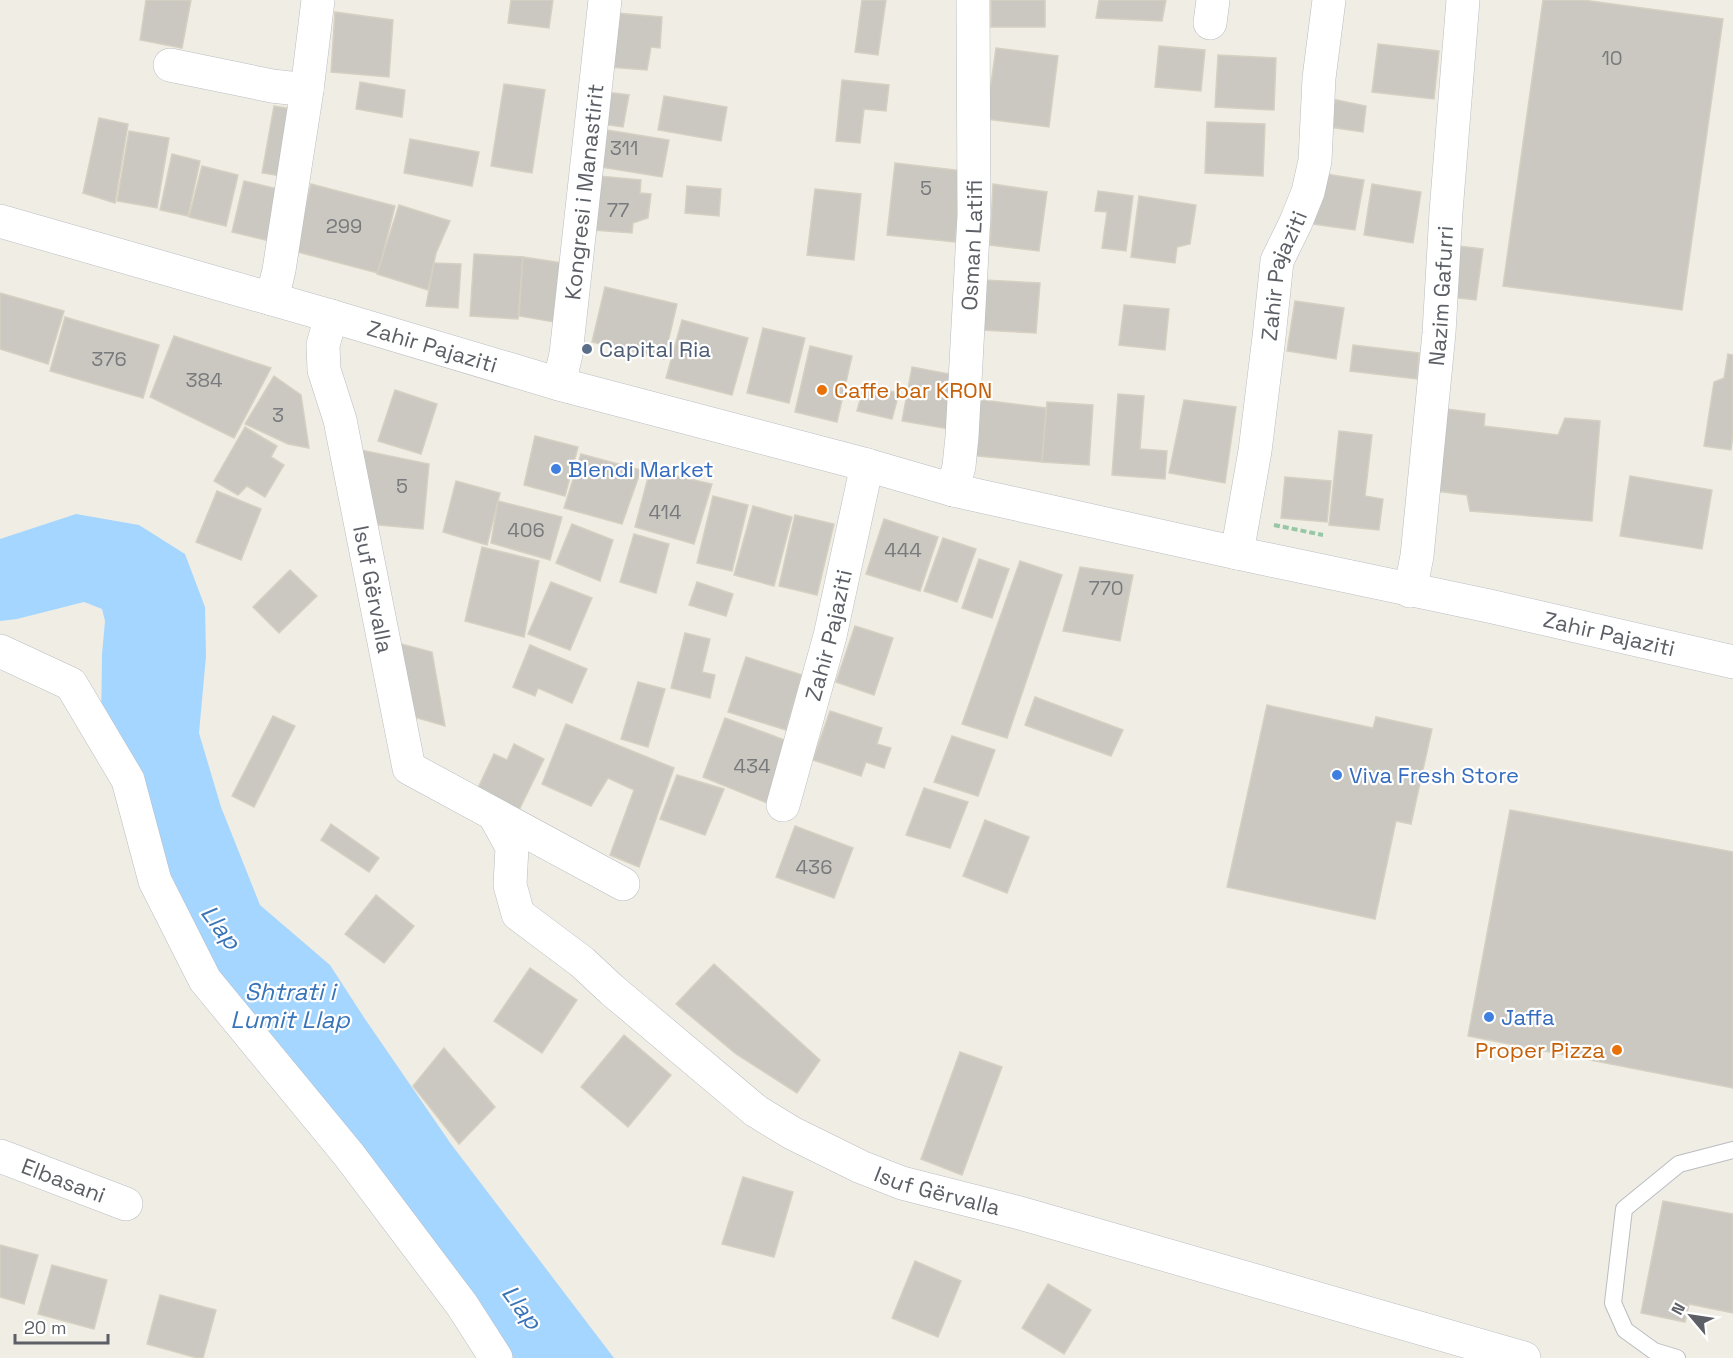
<svg xmlns="http://www.w3.org/2000/svg" width="1733" height="1358" font-family="'Space Grotesk',sans-serif">
<rect width="100%" height="100%" fill="#f0eee4"/>
<polygon fill="#a5d6ff" points="76,514 139,525 185,554 205,607 206,656 199,733 221,807 260,905 330,965 365,1019 451,1144 614,1358 494,1358 173,950 101,730 102,654 105,621 102,609 84,602 17,619 0,621 0,539"/>
<g fill="#cbc8c1" stroke="#d5d0c2" stroke-width="1.5">
<polygon points="146,0 191,0 182,48 140,40"/>
<polygon points="511,0 553,0 549,28 508,23"/>
<polygon points="862,0 886,0 878,55 855,52"/>
<rect x="991" y="0" width="54" height="27"/>
<polygon points="1099,0 1166,0 1162,21 1096,18"/>
<polygon points="1543,0 1583,0 1723,19 1682,310 1503,286"/>
<polygon points="335,12 393,20 389,77 331,72"/>
<polygon points="616,13 662,17 660,48 651,47 647,70 609,67"/>
<polygon points="1378,44 1439,51 1434,99 1372,92"/>
<polygon points="1159,46 1205,50 1201,91 1155,87"/>
<polygon points="996,48 1058,56 1049,127 986,119"/>
<polygon points="1218,55 1276,58 1274,110 1215,107"/>
<polygon points="842,80 889,85 886,111 864,109 860,143 836,141"/>
<polygon points="360,82 405,90 402,117 356,109"/>
<polygon points="504,84 545,90 532,173 491,166"/>
<polygon points="606,92 629,95 623,127 602,124"/>
<polygon points="664,96 727,107 721,141 658,130"/>
<polygon points="1332,99 1366,106 1363,132 1329,127"/>
<polygon points="274,106 299,110 287,177 262,173"/>
<polygon points="99,118 128,124 115,203 83,193"/>
<polygon points="1207,122 1265,124 1263,176 1205,173"/>
<polygon points="607,130 669,140 662,177 600,167"/>
<polygon points="129,131 169,138 157,208 117,201"/>
<polygon points="410,139 479,152 472,186 404,173"/>
<polygon points="172,154 200,161 188,216 160,210"/>
<polygon points="895,163 963,171 955,242 887,235"/>
<polygon points="202,166 238,175 226,226 189,217"/>
<polygon points="1314,172 1364,180 1355,230 1306,223"/>
<polygon points="598,176 641,180 640,193 651,194 648,218 633,223 632,233 593,230"/>
<polygon points="244,181 282,190 270,241 232,232"/>
<polygon points="311,184 395,206 378,273 294,251"/>
<polygon points="993,184 1047,192 1039,251 990,245"/>
<polygon points="1372,184 1421,192 1413,243 1364,235"/>
<polygon points="687,186 721,189 719,216 685,213"/>
<polygon points="815,189 861,194 854,260 807,255"/>
<polygon points="1098,191 1133,196 1126,251 1102,248 1107,212 1095,211"/>
<polygon points="1139,196 1196,205 1190,244 1177,247 1175,263 1131,257"/>
<polygon points="399,205 450,221 436,253 428,290 377,274"/>
<polygon points="1458,246 1483,249 1476,300 1450,297"/>
<polygon points="474,254 523,257 518,319 470,316"/>
<polygon points="523,257 562,263 554,322 519,316"/>
<polygon points="434,263 461,264 458,308 426,306"/>
<polygon points="984,280 1040,283 1036,333 981,330"/>
<polygon points="605,287 677,304 664,359 592,342"/>
<polygon points="0,293 64,311 48,364 0,349"/>
<polygon points="1295,301 1344,308 1336,359 1287,351"/>
<polygon points="1124,305 1169,309 1165,350 1119,345"/>
<polygon points="65,317 159,345 143,398 50,371"/>
<polygon points="682,320 748,338 732,395 666,378"/>
<polygon points="763,328 805,338 789,403 747,393"/>
<polygon points="174,336 271,368 234,438 150,397"/>
<polygon points="1353,345 1419,353 1417,379 1350,371"/>
<polygon points="810,346 852,356 837,422 795,412"/>
<polygon points="1728,354 1733,355 1733,434 1731,450 1704,446 1714,382 1724,378"/>
<polygon points="912,367 960,376 949,429 902,421"/>
<polygon points="274,376 301,395 309,448 288,444 245,424"/>
<polygon points="864,385 899,393 892,419 857,411"/>
<polygon points="395,390 437,404 421,454 378,441"/>
<polygon points="1118,394 1144,396 1140,449 1167,451 1165,479 1112,475"/>
<polygon points="975,399 1046,408 1042,462 968,455"/>
<polygon points="1184,400 1236,407 1225,483 1169,473"/>
<polygon points="1047,402 1093,405 1089,465 1042,462"/>
<polygon points="1439,408 1485,414 1484,426 1558,435 1565,418 1600,421 1592,521 1470,511 1467,495 1428,490"/>
<polygon points="245,427 277,446 271,457 284,465 265,497 247,486 238,495 214,481"/>
<polygon points="1339,431 1372,435 1365,496 1383,499 1379,530 1329,525"/>
<polygon points="535,436 578,447 565,496 524,485"/>
<polygon points="356,449 429,464 423,529 368,524"/>
<polygon points="581,454 641,470 622,524 564,508"/>
<polygon points="650,470 712,484 694,544 635,527"/>
<polygon points="1630,476 1712,490 1702,549 1620,536"/>
<polygon points="1285,477 1331,481 1327,522 1281,518"/>
<polygon points="456,481 500,493 487,545 443,532"/>
<polygon points="217,491 261,509 241,560 196,542"/>
<polygon points="713,496 748,505 732,571 697,563"/>
<polygon points="498,501 562,517 550,560 491,543"/>
<polygon points="753,506 792,517 774,586 734,575"/>
<polygon points="795,515 834,524 817,595 779,586"/>
<polygon points="884,519 938,537 920,591 866,574"/>
<polygon points="572,524 613,540 600,581 556,563"/>
<polygon points="634,534 669,544 656,593 620,582"/>
<polygon points="943,538 976,549 957,602 924,591"/>
<polygon points="482,547 539,561 524,637 465,621"/>
<polygon points="979,559 1009,569 992,618 962,608"/>
<polygon points="1020,561 1062,575 1007,738 962,724"/>
<polygon points="1080,567 1133,575 1120,641 1063,631"/>
<polygon points="290,570 317,596 279,633 253,607"/>
<polygon points="551,582 592,598 570,650 528,634"/>
<polygon points="697,582 733,594 726,616 689,605"/>
<polygon points="855,626 893,638 874,695 836,682"/>
<polygon points="685,633 710,639 702,672 715,675 710,698 671,688"/>
<polygon points="401,644 432,652 445,726 414,717"/>
<polygon points="530,645 587,669 572,703 538,688 535,696 513,687"/>
<polygon points="746,657 802,675 786,730 728,712"/>
<polygon points="638,682 665,689 648,747 621,739"/>
<polygon points="1035,697 1123,730 1111,756 1025,725"/>
<polygon points="1267,705 1373,728 1376,717 1432,729 1411,824 1396,821 1375,919 1227,887"/>
<polygon points="830,711 882,728 877,744 891,748 884,768 866,762 861,776 813,760"/>
<polygon points="273,716 295,726 254,807 232,796"/>
<polygon points="725,718 790,742 767,803 703,777"/>
<polygon points="566,724 674,768 639,867 610,855 634,790 608,778 591,806 542,784"/>
<polygon points="952,736 995,750 978,796 934,782"/>
<polygon points="514,744 544,759 519,810 477,790 494,754 507,760"/>
<polygon points="677,775 724,789 705,835 660,819"/>
<polygon points="924,788 968,802 950,848 906,835"/>
<polygon points="1510,810 1733,852 1733,1088 1468,1036"/>
<polygon points="985,820 1029,837 1007,893 963,876"/>
<polygon points="331,824 379,858 369,872 321,840"/>
<polygon points="795,826 853,848 834,898 776,877"/>
<polygon points="376,895 414,926 384,963 345,934"/>
<polygon points="714,964 820,1060 797,1093 736,1054 676,1004"/>
<polygon points="530,968 577,1000 542,1053 494,1021"/>
<polygon points="624,1035 671,1075 628,1127 581,1087"/>
<polygon points="444,1048 495,1107 459,1144 413,1086"/>
<polygon points="960,1052 1002,1067 962,1175 921,1159"/>
<polygon points="743,1177 793,1192 774,1257 722,1244"/>
<polygon points="1663,1201 1733,1214 1733,1313 1689,1304 1685,1322 1641,1313"/>
<polygon points="0,1245 38,1255 24,1304 0,1297"/>
<polygon points="915,1261 961,1281 938,1337 892,1318"/>
<polygon points="52,1265 107,1280 94,1329 38,1314"/>
<polygon points="1048,1284 1091,1310 1064,1354 1022,1328"/>
<polygon points="160,1295 216,1310 203,1358 197,1358 147,1344"/>
</g>
<g fill="none" stroke-linecap="round" stroke-linejoin="round">
<defs>
<polyline id="service" points="1677,1358 1654,1351 1625,1330 1613,1303 1624,1209 1679,1164 1733,1150"/>
<g id="minor">
<polyline points="1210,23 1213,0"/>
<polyline points="170,65 272,86 307,90"/>
<polyline points="272,299 279,270 307,90 318,0"/>
<path id="s1" d="M 331,316 L 323,345 L 324,370 L 340,420 L 409,768 L 623,884"/>
<path id="s2" d="M 559,384 L 566,354 L 605,0"/>
<path id="s3" d="M 953,490 L 959,466 L 962,437 L 974,215 L 973,0"/>
<path id="s4" d="M 1237,553 L 1255,451 L 1269,337 L 1277,261 L 1296,222 L 1308,192 L 1315,161 L 1319,78 L 1329,0"/>
<path id="s5" d="M 1410,591 L 1417,556 L 1439,333 L 1446,212 L 1463,0"/>
<path id="s6" d="M 783,805 L 830,636 L 867,465"/>
<path id="s7" d="M 495,816 L 512,847 L 510,885 L 518,914 L 582,962 L 612,990 L 756,1111 L 792,1133 L 861,1167 L 902,1183 L 1020,1213 L 1524,1358"/>
<path id="s8" d="M 0,1156 L 126,1204"/>
</g>
<g id="secondary">
<path id="s9" d="M 0,221 L 331,316 L 559,384 L 867,465 L 953,490 L 1237,553 L 1489,606 L 1733,662"/>
<polyline points="0,651 71,684 128,780 155,881 205,980 349,1155 462,1305 496,1358"/>
</g>
</defs>
<use href="#service" stroke="#b9bcc1" stroke-width="18"/>
<use href="#minor" stroke="#b9bcc1" stroke-width="34"/>
<use href="#secondary" stroke="#babdc3" stroke-width="34"/>
<polyline stroke="#96c8a6" stroke-width="4" stroke-dasharray="6 3" stroke-linecap="butt" points="1274,525 1323,535"/>
<use href="#service" stroke="#fff" stroke-width="16"/>
<use href="#minor" stroke="#fff" stroke-width="33"/>
<use href="#secondary" stroke="#fff" stroke-width="33"/>
</g>
<circle fill="#5c6f8a" stroke="#fff" stroke-width="2" cx="587" cy="349" r="6"/>
<g fill="#e8710a" stroke="#fff" stroke-width="2">
<circle cx="822" cy="390" r="6"/>
<circle cx="1617" cy="1050" r="6"/>
</g>
<g fill="#3f7fe0" stroke="#fff" stroke-width="2">
<circle cx="556" cy="469" r="6"/>
<circle cx="1337" cy="775" r="6"/>
<circle cx="1489" cy="1017" r="6"/>
</g>
<g text-anchor="middle" dominant-baseline="central" stroke-width="4.5" stroke-linejoin="round" paint-order="stroke">
<g font-size="20" fill="#787a7d">
<text x="1612" y="58">10</text>
<text x="624" y="148">311</text>
<text x="926" y="188">5</text>
<text x="618" y="210">77</text>
<text x="344" y="226">299</text>
<text x="109" y="359">376</text>
<text x="204" y="380">384</text>
<text x="278" y="415">3</text>
<text x="402" y="486">5</text>
<text x="665" y="512">414</text>
<text x="526" y="530">406</text>
<text x="903" y="550">444</text>
<text x="1106" y="588">770</text>
<text x="752" y="766">434</text>
<text x="814" y="867">436</text>
</g>
<g font-size="22" fill="#5c6066" stroke="#fff">
<text stroke="none"><textPath href="#s2" startOffset="194">Kongresi i Manastirit</textPath></text>
<text stroke="none"><textPath href="#s3" startOffset="246">Osman Latifi</textPath></text>
<text stroke="none"><textPath href="#s4" startOffset="282">Zahir Pajaziti</textPath></text>
<text stroke="none"><textPath href="#s5" startOffset="297">Nazim Gafurri</textPath></text>
<text stroke="none"><textPath href="#s9" startOffset="450">Zahir Pajaziti</textPath></text>
<text stroke="none"><textPath href="#s1" startOffset="280">Isuf Gërvalla</textPath></text>
<text stroke="none"><textPath href="#s9" startOffset="1662">Zahir Pajaziti</textPath></text>
<text stroke="none"><textPath href="#s6" startOffset="176">Zahir Pajaziti</textPath></text>
<text stroke="none"><textPath href="#s8" startOffset="68">Elbasani</textPath></text>
<text stroke="none"><textPath href="#s7" startOffset="612">Isuf Gërvalla</textPath></text>
</g>
<g font-size="22" fill="#4e5e75" stroke="#fff" text-anchor="start">
<text x="599" y="349">Capital Ria</text>
</g>
<g font-size="22" fill="#c56008" stroke="#fff" text-anchor="start">
<text x="834" y="390">Caffe bar KRON</text>
<text x="1605" y="1050" text-anchor="end">Proper Pizza</text>
</g>
<g font-size="22" fill="#366cbe" stroke="#fff" text-anchor="start">
<text x="568" y="469">Blendi Market</text>
<text x="1349" y="775">Viva Fresh Store</text>
<text x="1501" y="1017">Jaffa</text>
</g>
<g font-size="24" font-style="italic" fill="#3a75b9" stroke="#fff">
<text transform="translate(221 927) rotate(53)">Llap</text>
<text x="290" y="991">Shtrati i<tspan x="290" dy="28">Lumit Llap</tspan></text>
<text transform="translate(522 1307) rotate(53)">Llap</text>
</g>
</g>
<g transform="translate(1691 1316) rotate(299)" stroke="#ffffff" stroke-width="4.5" paint-order="stroke">
<path d="M0-4.5L10 22L0 15L-10 22Z" fill="#5c6066"/>
<text y="-9" font-size="16" font-weight="bold" text-anchor="middle" fill="#5c6066">N</text>
</g>
<path d="M15 1334v9h93v-9" fill="none" stroke="#5c6066" stroke-width="3"/>
<text x="24" y="1334" font-size="18" fill="#5c6066" stroke="#ffffff" stroke-width="4.5" paint-order="stroke">20 m</text>
</svg>
